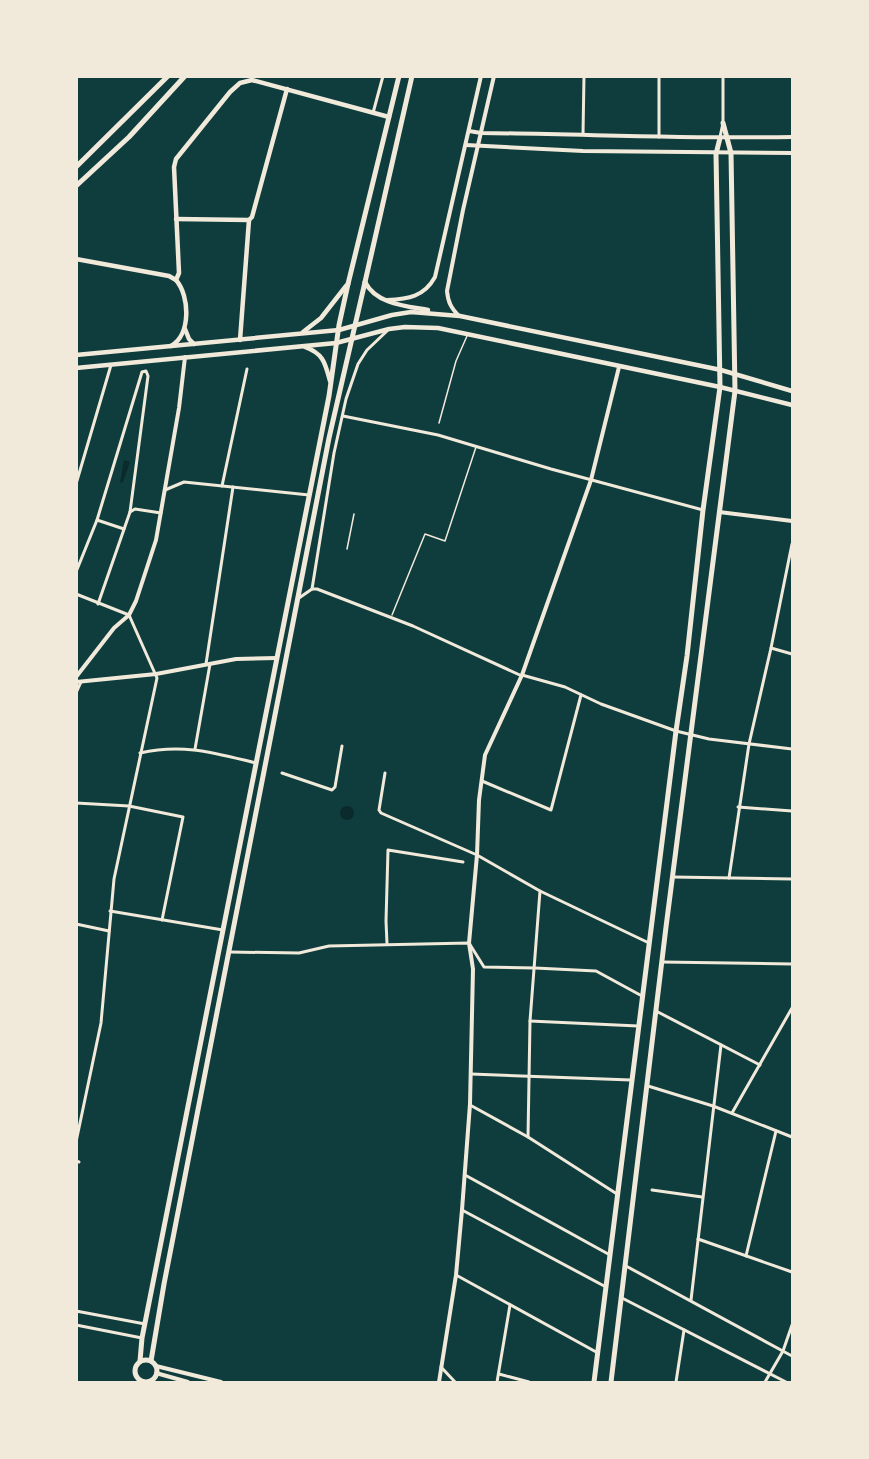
<svg xmlns="http://www.w3.org/2000/svg" width="869" height="1459" font-family="'Public Sans',sans-serif">
<rect width="100%" height="100%" fill="#0f3d3e"/>
<g fill="#0a2a2b">
<polygon points="124,460 130,462 123,482 120,483"/>
<circle cx="347" cy="813" r="7"/>
</g>
<g fill="none" stroke-linecap="round" stroke-linejoin="round">
<g stroke="#f1e9da" stroke-width="1.5">
<polyline points="439,423 456,361 467,336"/>
<polyline points="347,549 354,514"/>
<polyline points="392,615 425,534 445,541 476,447"/>
</g>
<g stroke="#f1e9da" stroke-width="3">
<polyline points="373,113 383,76"/>
<polyline points="583,134 584,76"/>
<polyline points="659,137 659,76"/>
<polyline points="720,137 723,123 723,76"/>
<polyline points="343,416 438,435 551,469 703,510"/>
<polyline points="76,484 111,365"/>
<polyline points="222,486 247,369"/>
<polyline points="165,490 184,482 309,495"/>
<polyline points="97,520 124,529"/>
<polyline points="76,572 97,520 142,372 146,371 148,376 130,512"/>
<polyline points="312,589 334,453 346,399 358,364 367,350 387,331"/>
<polyline points="76,594 129,615 157,678 114,879 101,1023 76,1142"/>
<polyline points="299,598 312,589 317,589 413,626 522,676"/>
<polyline points="98,604 130,512 135,509 161,513"/>
<polyline points="771,648 792,654"/>
<polyline points="206,664 233,487"/>
<polyline points="522,675 565,687 601,704 676,731 709,739 792,749"/>
<polyline points="76,693 81,682"/>
<polyline points="195,749 210,664"/>
<path d="M 140,753 C 183,743 215,753 256,763"/>
<polyline points="282,773 332,790 335,787 342,746"/>
<polyline points="385,773 379,810 381,813 477,855 540,891 649,943"/>
<polyline points="482,781 551,810 581,695"/>
<polyline points="76,803 129,806 183,817 162,920"/>
<polyline points="738,807 792,811"/>
<polyline points="673,877 792,879"/>
<polyline points="729,878 749,744 771,648 792,544"/>
<polyline points="110,911 223,930"/>
<polyline points="76,924 109,931"/>
<polyline points="387,944 386,921 388,850 463,862"/>
<polyline points="230,952 299,953 329,946 469,943 484,967 535,968 596,971 642,996"/>
<polyline points="662,962 792,964"/>
<polyline points="656,1011 760,1065"/>
<polyline points="530,1021 638,1026"/>
<polyline points="471,1074 631,1080"/>
<polyline points="648,1086 713,1106 792,1137"/>
<polyline points="470,1105 528,1137 617,1194"/>
<polyline points="732,1113 792,1008"/>
<polyline points="528,1137 530,1021 540,891"/>
<polyline points="76,1161 79,1162"/>
<polyline points="465,1175 610,1255"/>
<polyline points="652,1190 702,1197"/>
<polyline points="462,1210 606,1287"/>
<polyline points="698,1239 792,1272"/>
<polyline points="746,1256 776,1131"/>
<polyline points="626,1266 792,1356"/>
<polyline points="456,1275 598,1353"/>
<polyline points="622,1298 786,1382"/>
<polyline points="691,1300 721,1045"/>
<polyline points="76,1311 145,1324"/>
<polyline points="76,1325 142,1338"/>
<polyline points="441,1367 455,1382"/>
<polyline points="499,1374 529,1382"/>
<polyline points="497,1382 510,1305"/>
<polyline points="676,1382 684,1330"/>
<polyline points="765,1382 783,1351 792,1325"/>
</g>
<g stroke="#f1e9da" stroke-width="4">
<path d="M 469,131 L 481,133 C 585,134 689,139 792,137"/>
<polyline points="466,145 583,151 792,153"/>
<path d="M 387,300 C 408,299 424,297 435,277 L 481,76"/>
<path d="M 459,316 C 451,308 448,302 447,291 L 463,210 L 494,76"/>
<polyline points="719,512 792,521"/>
<polyline points="76,677 114,628 129,615 136,601 156,540 179,408 185,357"/>
<polyline points="76,682 156,674 236,659 277,658"/>
<polyline points="156,1366 221,1382"/>
<polyline points="156,1373 188,1382"/>
<polyline points="439,1382 456,1275 462,1210 470,1104 473,969 469,943 477,855 479,800 485,755 522,675 591,480 619,367"/>
</g>
<g stroke="#f1e9da" stroke-width="4.5">
<polyline points="176,219 249,220"/>
<polyline points="76,259 169,276 176,280"/>
<path d="M 365,282 C 376,304 406,306 428,310"/>
<polyline points="185,329 189,339 194,344"/>
<polyline points="303,332 321,318 346,286"/>
<polyline points="240,340 249,220 252,217 287,89"/>
<path d="M 171,346 C 191,335 190,296 176,280 L 179,273 L 174,167 L 176,159 L 230,92 L 240,83 L 252,80 L 389,117"/>
<path d="M 305,347 C 324,354 325,363 330,381"/>
<polyline points="76,355 339,330 392,315 411,312 460,316 721,370 792,391"/>
<polyline points="76,368 336,343 389,329 405,327 438,328 720,387 792,405"/>
</g>
<g stroke="#f1e9da" stroke-width="5">
<circle cx="146" cy="1371" r="11"/>
<polyline points="140,1361 142,1338 329,396 339,325 348,284"/>
<polyline points="151,1361 164,1284 329,438 365,282"/>
<polyline points="594,1382 676,731 687,656 703,510 720,387 716,154 720,138"/>
<polyline points="611,1382 666,927 735,391 731,153 723,123"/>
</g>
<g stroke="#f1e9da" stroke-width="5">
<polyline points="76,167 168,76"/>
<polyline points="76,186 129,137 185,76"/>
<polyline points="365,282 412,76"/>
<polyline points="348,284 399,76"/>
</g>
</g>
<rect width="869" height="1459" fill="none" stroke="#f1e9da" stroke-width="156"/>
</svg>
